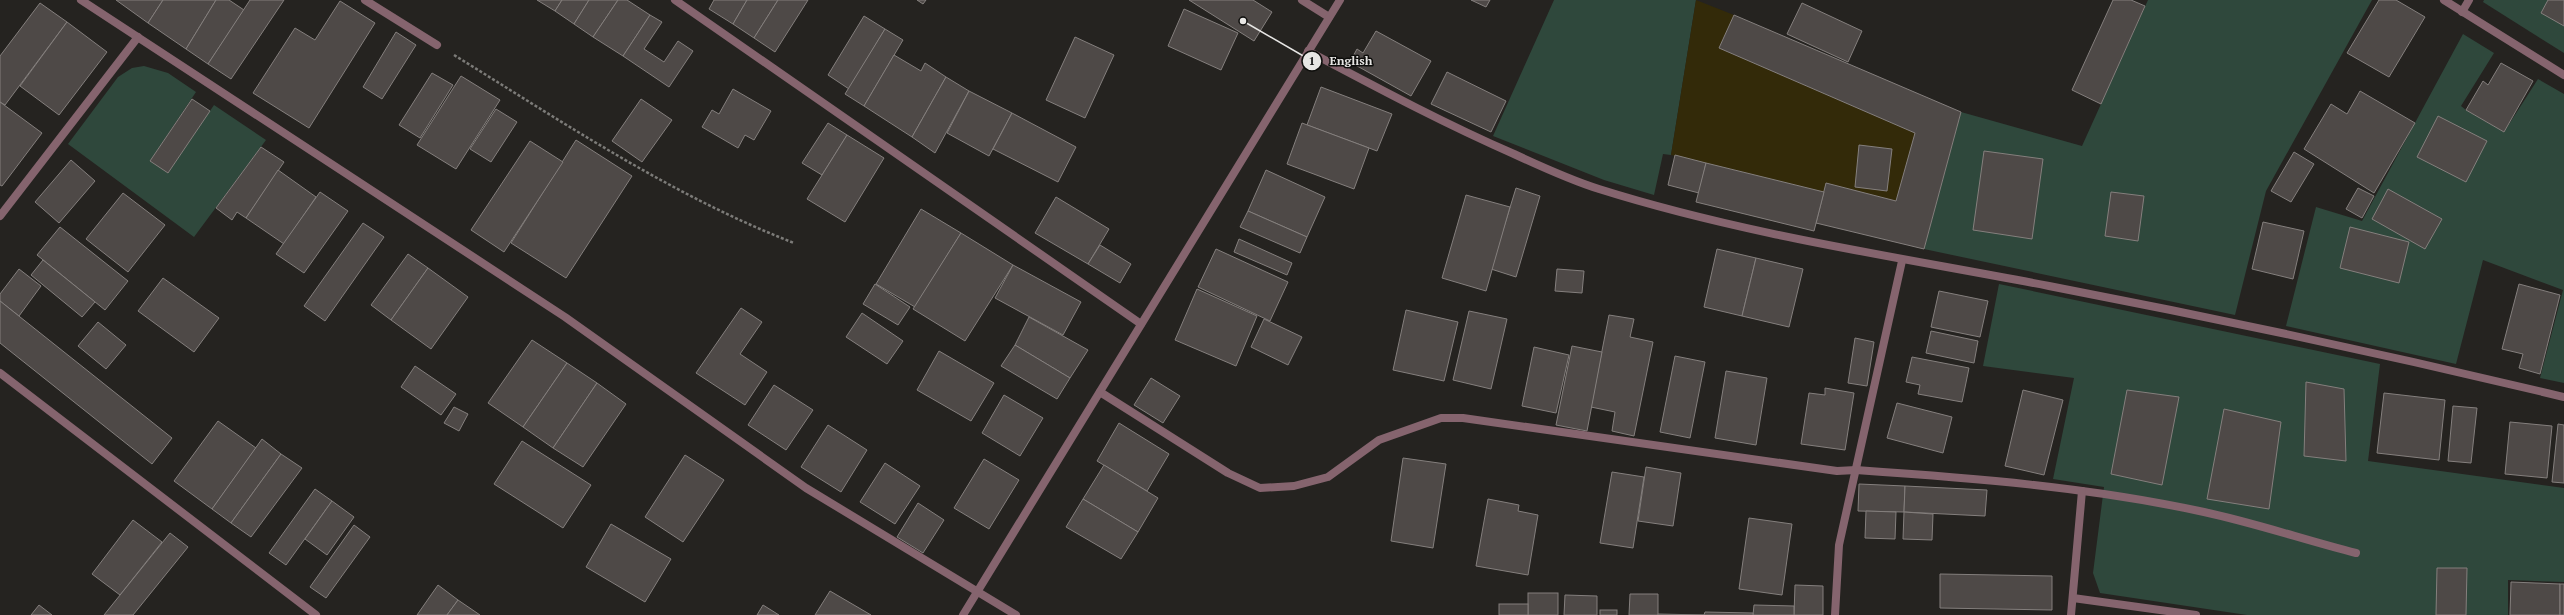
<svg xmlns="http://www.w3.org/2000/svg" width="2564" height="615" font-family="'PT Serif',serif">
<rect width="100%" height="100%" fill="#252320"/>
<g fill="#2f483c">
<polygon points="1554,0 1696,0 1671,155 1663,154 1654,195 1604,180 1493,136"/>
<polygon points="2148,0 2372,0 2266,191 2235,315 1924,249 1961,112 2082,146"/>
<polygon points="2484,0 2564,0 2564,53 2483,2"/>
<polygon points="2463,34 2494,53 2461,106 2466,110 2504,132 2538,79 2564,94 2564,383 2540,378 2563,290 2483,260 2456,364 2286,326 2316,207 2362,221"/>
<polygon points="144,66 168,73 196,92 150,161 168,173 214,105 266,140 194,237 68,144 118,77 132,68"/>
<polygon points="1999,284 2380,364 2368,461 2564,488 2564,582 2508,580 2508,615 2247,615 2100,593 2093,573 2104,487 2053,479 2074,378 1983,366"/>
</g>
<polygon fill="#332a09" points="1696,0 1734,15 1719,48 1915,133 1896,201 1826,183 1824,192 1671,155"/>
<g fill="#4e4947" stroke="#847f7d">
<polygon points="116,0 163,0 148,23"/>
<polygon points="163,0 216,0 186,49 148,23"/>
<polygon points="216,0 229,0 244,10 208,64 186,49"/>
<polygon points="250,0 284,0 231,79 208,64"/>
<polygon points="537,0 562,0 555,11"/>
<polygon points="562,0 589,0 574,24 555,11"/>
<polygon points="589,0 618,0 593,37 574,24"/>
<polygon points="618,0 627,0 650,15 623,56 593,37"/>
<polygon points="714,0 747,0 733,24 709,9"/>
<polygon points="747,0 778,0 754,38 733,24"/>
<polygon points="778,0 808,0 775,52 754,38"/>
<polygon points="917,0 926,0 923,4"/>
<polygon points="1189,0 1253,0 1272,12 1254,41"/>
<polygon points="1471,0 1490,0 1486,7"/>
<polygon points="2113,0 2131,0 2145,6 2101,104 2072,90"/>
<polygon points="2379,0 2396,0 2425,17 2389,77 2347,53"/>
<polygon points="2548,0 2564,0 2564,26 2541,13"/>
<polygon points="340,1 375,23 309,128 253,93 295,28 315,40"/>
<polygon points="40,3 67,22 5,105 0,102 0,56"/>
<polygon points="1802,3 1862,31 1848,62 1787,34"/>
<polygon points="1184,9 1238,33 1221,70 1168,46"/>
<polygon points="650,15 662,22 644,49 664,62 678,41 693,51 669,87 623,56"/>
<polygon points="1734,15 1961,112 1924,249 1816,223 1826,183 1896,201 1915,133 1719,48"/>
<polygon points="864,16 885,29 849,89 828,75"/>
<polygon points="67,22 107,52 59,115 20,86"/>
<polygon points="885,29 903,40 864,106 845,94"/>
<polygon points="1376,31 1431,61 1411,96 1350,62 1357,49 1363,53"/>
<polygon points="396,32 416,45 382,99 363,87"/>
<polygon points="1075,37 1114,55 1085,118 1046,100"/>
<polygon points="894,55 921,71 925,63 946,77 912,137 864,106"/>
<polygon points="2501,63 2533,81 2504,132 2466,110 2483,81 2488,85"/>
<polygon points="1447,72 1506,101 1491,132 1431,104"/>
<polygon points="432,73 453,85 420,138 399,125"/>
<polygon points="461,76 500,100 456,169 417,145"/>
<polygon points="946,77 969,91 935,153 912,137"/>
<polygon points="1321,87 1392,114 1377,151 1307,125"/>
<polygon points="733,89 771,111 754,140 745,135 738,148 702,127 712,110 719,114"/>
<polygon points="969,91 1012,113 989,156 947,133"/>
<polygon points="2360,91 2415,123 2374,193 2304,149 2331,104 2347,114"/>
<polygon points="192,99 210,111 168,173 150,161"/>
<polygon points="641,99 672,120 642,162 612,141"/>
<polygon points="0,102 42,133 2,186 0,185"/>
<polygon points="496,109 517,122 491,162 470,149"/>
<polygon points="1012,113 1076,147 1058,182 993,149"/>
<polygon points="2438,116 2487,141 2466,182 2417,157"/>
<polygon points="828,123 847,135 822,175 802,163"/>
<polygon points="1302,123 1369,148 1354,189 1287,164"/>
<polygon points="847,135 884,158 845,222 807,199"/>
<polygon points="576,140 632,176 566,278 511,243"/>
<polygon points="530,141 563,162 504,252 471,230"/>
<polygon points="1859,145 1892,149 1887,191 1855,187"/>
<polygon points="261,147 284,162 246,218 237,212 232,220 216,208"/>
<polygon points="1984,151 2043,159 2032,239 1973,230"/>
<polygon points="2294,152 2314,164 2291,202 2271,191"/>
<polygon points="1675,155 1706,163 1699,193 1668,185"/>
<polygon points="71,160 95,181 59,223 35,202"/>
<polygon points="1706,163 1824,192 1814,231 1696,202"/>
<polygon points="278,170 316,197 284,244 246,218"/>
<polygon points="1266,170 1325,197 1307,237 1248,211"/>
<polygon points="1516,188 1540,196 1516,277 1491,269"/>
<polygon points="2358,188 2374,196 2362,218 2346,209"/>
<polygon points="2388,189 2442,219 2425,249 2372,219"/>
<polygon points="320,192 348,211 304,273 276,254"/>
<polygon points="2111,192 2144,196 2138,241 2105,236"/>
<polygon points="123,193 165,225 128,272 86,239"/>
<polygon points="1466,195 1510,207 1486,291 1442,278"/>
<polygon points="1056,197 1109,229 1088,264 1035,233"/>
<polygon points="921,209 961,233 915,307 876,284"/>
<polygon points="1248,211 1307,237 1300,253 1240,227"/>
<polygon points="2263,222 2304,231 2293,279 2252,269"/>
<polygon points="363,223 384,237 325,321 304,306"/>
<polygon points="60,227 128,281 105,310 37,255"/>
<polygon points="2350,227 2409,242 2399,283 2340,268"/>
<polygon points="961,233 1013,265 965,341 913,309"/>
<polygon points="1239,239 1292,263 1287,275 1234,252"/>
<polygon points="1100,245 1131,264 1120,283 1088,264"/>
<polygon points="1216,249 1288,282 1270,321 1198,287"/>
<polygon points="1717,249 1756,258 1742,316 1704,307"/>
<polygon points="408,254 428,268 391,320 371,305"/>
<polygon points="1756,258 1803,269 1789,327 1742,316"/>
<polygon points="43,260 95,302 82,317 31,275"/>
<polygon points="1013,265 1081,302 1063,335 995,298"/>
<polygon points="428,268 468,297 431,349 391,320"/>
<polygon points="19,269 41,286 19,316 0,301 0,294"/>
<polygon points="1557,269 1584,271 1582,293 1555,291"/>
<polygon points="163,278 219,318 194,352 138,311"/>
<polygon points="875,284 910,307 898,325 863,304"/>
<polygon points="2519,284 2560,295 2540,374 2519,368 2523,354 2502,349"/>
<polygon points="1197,289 1257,316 1236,366 1175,340"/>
<polygon points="1939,291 1988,301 1980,337 1931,327"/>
<polygon points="0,301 172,438 152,464 0,343"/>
<polygon points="741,308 762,322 740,354 767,372 745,405 696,373"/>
<polygon points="1406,310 1458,322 1444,381 1393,370"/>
<polygon points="1469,311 1507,319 1491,389 1453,380"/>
<polygon points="862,313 903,341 887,364 846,337"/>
<polygon points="1609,315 1634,319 1630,337 1653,342 1634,436 1612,431 1615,412 1591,407"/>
<polygon points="1029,317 1088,350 1070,378 1015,345"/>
<polygon points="1264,319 1302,337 1288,365 1251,347"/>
<polygon points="98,322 126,345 106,369 78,346"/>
<polygon points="1931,331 1978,341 1974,363 1926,353"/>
<polygon points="1855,338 1874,342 1867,386 1848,383"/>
<polygon points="532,340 567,363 523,427 488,403"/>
<polygon points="1015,345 1070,378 1057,399 1001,366"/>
<polygon points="1572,346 1602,352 1587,431 1556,425"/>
<polygon points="1534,347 1569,355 1556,413 1522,406"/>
<polygon points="939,351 994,383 971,421 917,390"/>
<polygon points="1675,356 1705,362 1690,438 1660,432"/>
<polygon points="1912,357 1969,368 1962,402 1918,394 1920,385 1906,382"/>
<polygon points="567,363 597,383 553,448 523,427"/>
<polygon points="415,366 456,394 441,415 401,387"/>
<polygon points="1726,371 1767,378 1756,445 1715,438"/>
<polygon points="1151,378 1180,396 1163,423 1134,405"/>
<polygon points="2306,382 2344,389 2346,461 2304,456"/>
<polygon points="597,383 626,404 583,467 553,448"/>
<polygon points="774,385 813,410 786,450 748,425"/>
<polygon points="1825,388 1854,393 1845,450 1801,444 1809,393 1825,395"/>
<polygon points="2023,390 2063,400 2044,475 2005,466"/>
<polygon points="2127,390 2179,397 2162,485 2111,474"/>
<polygon points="2384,393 2445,400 2439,460 2377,453"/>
<polygon points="1004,395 1043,418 1020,456 982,433"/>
<polygon points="1897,403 1952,417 1943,453 1887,438"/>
<polygon points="2453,406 2477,408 2471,463 2448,461"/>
<polygon points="454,407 468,414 459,431 444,423"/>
<polygon points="2224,409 2281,422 2269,509 2207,499"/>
<polygon points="218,421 256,448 212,509 174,481"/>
<polygon points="2510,422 2552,426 2547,478 2505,474"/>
<polygon points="1119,423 1169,454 1147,491 1097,461"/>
<polygon points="2558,424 2564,425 2564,483 2552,482"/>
<polygon points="828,425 867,450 841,492 801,467"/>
<polygon points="262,439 281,454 231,523 212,509"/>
<polygon points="522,441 591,485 563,528 494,484"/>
<polygon points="281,454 302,468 251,537 231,523"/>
<polygon points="685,455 724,480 683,542 645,517"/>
<polygon points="1403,458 1446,464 1433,548 1391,541"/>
<polygon points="984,459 1019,480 989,529 954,508"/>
<polygon points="885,463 920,486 895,524 860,502"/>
<polygon points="1104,465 1158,498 1138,532 1083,499"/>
<polygon points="1646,467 1681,473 1673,526 1638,521"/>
<polygon points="1612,472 1644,477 1633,548 1600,543"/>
<polygon points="1859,484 1905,486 1904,512 1858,511"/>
<polygon points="1905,486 1987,490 1985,516 1904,512"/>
<polygon points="315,489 332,501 286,565 269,553"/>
<polygon points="1083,499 1138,532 1121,559 1066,527"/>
<polygon points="1488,499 1519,505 1518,511 1538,515 1528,575 1476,566"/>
<polygon points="332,501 354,517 327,555 305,539"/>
<polygon points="918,503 944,520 923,553 897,537"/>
<polygon points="1866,511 1896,512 1895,539 1865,538"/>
<polygon points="1904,512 1933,514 1932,540 1903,539"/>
<polygon points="1749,518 1792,524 1782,595 1739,589"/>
<polygon points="133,520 162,542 120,595 92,574"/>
<polygon points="611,524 671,559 645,602 586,567"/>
<polygon points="354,525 370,537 326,598 310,587"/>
<polygon points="170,533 188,547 133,615 104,615"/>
<polygon points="2437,568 2467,568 2466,615 2436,615"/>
<polygon points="1940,574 2052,576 2052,610 1940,608"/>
<polygon points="2511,582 2560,584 2560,615 2510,615"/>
<rect x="2560" y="584" width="4" height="31"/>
<polygon points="438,585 458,600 447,615 417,615"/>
<polygon points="1795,585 1823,586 1823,615 1794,615"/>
<polygon points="830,591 871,615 815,615"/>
<rect x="1528" y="593" width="30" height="22"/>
<polygon points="1630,594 1658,594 1658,615 1629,615"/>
<polygon points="1565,595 1597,596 1597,615 1564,615"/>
<polygon points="458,600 480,615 447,615"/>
<rect x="1499" y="604" width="29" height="11"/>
<polygon points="39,605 52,615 31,615"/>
<polygon points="763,605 779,615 757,615"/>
<polygon points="1754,605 1794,606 1794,615 1753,615"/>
<rect x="1600" y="610" width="17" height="5"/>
<polygon points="1705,612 1753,613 1753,615 1704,615"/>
<polygon points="1658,614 1704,615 1658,615"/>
</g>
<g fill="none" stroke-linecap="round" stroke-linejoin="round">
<path stroke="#7c7b78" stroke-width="2.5" stroke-dasharray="3 2" stroke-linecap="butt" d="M 454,55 C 564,123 673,196 794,243"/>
<polyline stroke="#85646e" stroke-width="8" points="365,0 437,45"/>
<g stroke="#85646e" stroke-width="8">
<polyline points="81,0 565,317 806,488 1016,615"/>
<polyline points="675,0 1141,324"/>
<polyline points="1302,0 1329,17"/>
<polyline points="2444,0 2564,75"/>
<polyline points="2462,12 2469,0"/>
<path d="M 1308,51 C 1376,87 1443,123 1514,154 C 1542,167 1570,180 1599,189 C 1745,235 1899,257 2049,286 C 2221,319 2393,356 2564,397"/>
<polyline points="0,216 138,37"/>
<polyline points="0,373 316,615"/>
<path d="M 1100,392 L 1228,473 L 1260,488 L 1294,486 L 1328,477 L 1379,440 L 1441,418 L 1463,418 L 1837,471 L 1856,470 C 1973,478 2089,487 2204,512 C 2255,523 2305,540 2356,553"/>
<polyline points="2073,598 2196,615"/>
<polyline points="963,615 1340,0"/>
<polyline points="1835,615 1839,545 1902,261"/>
<polyline points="2071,615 2082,491"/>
</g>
</g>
<path fill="none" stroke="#e7e6e4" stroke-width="1.5" d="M1243 21L1312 61"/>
<g fill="#e7e6e4" stroke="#0d0d0b" stroke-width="1.5">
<circle cx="1243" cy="21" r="4"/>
<circle cx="1312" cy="61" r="10"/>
</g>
<g font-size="12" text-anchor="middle" font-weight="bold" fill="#111">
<text x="1312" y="65">1</text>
</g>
<g font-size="12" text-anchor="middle" font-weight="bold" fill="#e7e6e4" stroke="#0d0d0b" stroke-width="3" stroke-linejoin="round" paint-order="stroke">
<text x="1351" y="65">English</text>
</g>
</svg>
